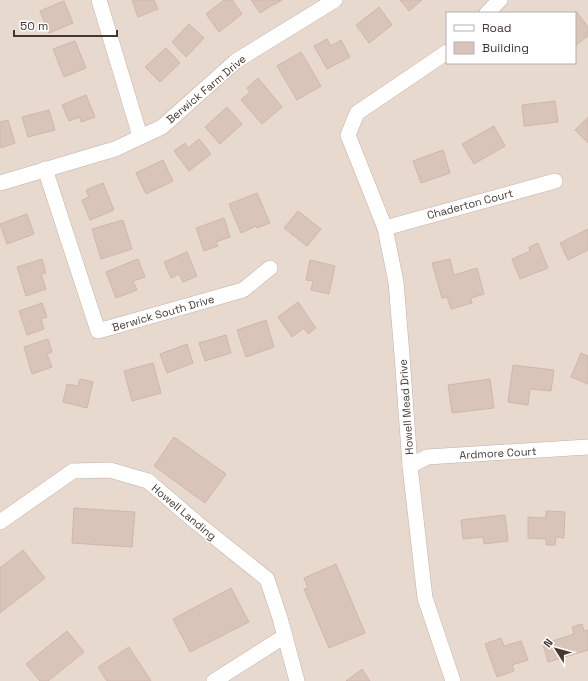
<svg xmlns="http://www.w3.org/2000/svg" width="588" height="681" font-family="'Space Grotesk',sans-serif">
<rect width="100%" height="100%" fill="#f3e9e2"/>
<path fill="#e8d9cf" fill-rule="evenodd" d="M 0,0 L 588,0 L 588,681 L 0,681 ZM 447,13 L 575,13 L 575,63 L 447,63 Z"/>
<g fill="#d9c4b9" stroke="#d1b6a8">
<polygon points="132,0 154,0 158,9 138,17"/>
<polygon points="224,0 232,0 242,14 219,32 206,14"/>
<polygon points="251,0 282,0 274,5 274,4 260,13"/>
<polygon points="400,0 422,0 409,11"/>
<polygon points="64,1 73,23 49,33 40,11"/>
<polygon points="379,7 392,25 369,43 356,25"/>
<polygon points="577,12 588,27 588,36 575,46 575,13"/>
<polygon points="189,24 204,38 186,57 172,42"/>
<polygon points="327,39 331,46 341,40 350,57 327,69 314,46"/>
<polygon points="75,41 86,68 64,77 53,49"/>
<polygon points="166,48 180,63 160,82 145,67"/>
<polygon points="301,52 321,86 297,100 277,66"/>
<polygon points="258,78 282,107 262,124 241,100 250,92 247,88"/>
<polygon points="86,95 95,117 81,122 80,117 69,121 62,105"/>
<polygon points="555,101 558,122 524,126 522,105"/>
<polygon points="227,107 242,124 220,144 205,127"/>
<polygon points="49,110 55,130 28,137 22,117"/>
<polygon points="588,117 588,143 575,130"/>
<polygon points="8,120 15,143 1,148 0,143 0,122"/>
<polygon points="494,126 505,146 474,164 462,144"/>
<polygon points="199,139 211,154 189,171 174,151 185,143 188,148"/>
<polygon points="443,150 450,173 421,183 413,161"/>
<polygon points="163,160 173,181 146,194 136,173"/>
<polygon points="103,183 114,210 90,220 82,200 89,197 86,190"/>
<polygon points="257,193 270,223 257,228 256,226 241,233 229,204"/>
<polygon points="298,211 321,229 307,246 284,228"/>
<polygon points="27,214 34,234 7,244 0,224"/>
<polygon points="224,218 230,237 216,242 218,246 204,251 196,228"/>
<polygon points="123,220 132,249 101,259 92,229"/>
<polygon points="588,229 588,250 568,260 560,243"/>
<polygon points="538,243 548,268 520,279 512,259 530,251 529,247"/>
<polygon points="187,252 197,276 183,282 179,274 171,278 164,262"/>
<polygon points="42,259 46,273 41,274 46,289 26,296 17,267"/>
<polygon points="138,259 145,277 133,281 137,290 116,298 106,272"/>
<polygon points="450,259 454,275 477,268 484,294 471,298 472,303 451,309 447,297 442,298 432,263"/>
<polygon points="310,260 335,266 329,294 311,290 313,281 306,280"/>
<polygon points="298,302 316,328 308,334 304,328 292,337 278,317"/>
<polygon points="42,303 47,317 41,319 44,329 27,335 19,311"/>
<polygon points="266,320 274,347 246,357 237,330"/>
<polygon points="226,335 231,353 205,361 199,343"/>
<polygon points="48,339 52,352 47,354 52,367 32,374 24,347"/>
<polygon points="187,344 193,363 167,373 160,354"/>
<polygon points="581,353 588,356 588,384 571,377"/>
<polygon points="153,363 161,393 132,401 124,371"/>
<polygon points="513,365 554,370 551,391 530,389 528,405 508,402"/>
<polygon points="80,379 93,382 87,408 63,402 67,384 78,386"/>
<polygon points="490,379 494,408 452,413 448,385"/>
<polygon points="174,437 226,474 205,503 154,466"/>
<polygon points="74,508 135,512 132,547 72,543"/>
<polygon points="546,511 565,512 564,538 556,537 555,545 546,545 546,539 528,538 528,517 546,518"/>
<polygon points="505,515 508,541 484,544 483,537 463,539 461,520"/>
<polygon points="23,550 45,578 0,613 0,568"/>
<polygon points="336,564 365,633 329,648 304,589 308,588 304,578"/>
<polygon points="231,588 249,622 190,652 173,619"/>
<polygon points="582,624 584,631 588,630 588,650 548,662 543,644 574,634 572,627"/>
<polygon points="67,631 84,652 48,681 40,681 26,664"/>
<polygon points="501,638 504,646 521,641 528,660 512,665 514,671 497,677 485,644"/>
<polygon points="129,647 151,681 107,681 98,667"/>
<polygon points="362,669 370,681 346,681"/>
</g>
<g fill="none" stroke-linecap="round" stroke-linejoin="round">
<defs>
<g id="street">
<polyline points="99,0 140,136"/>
<polyline points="487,13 500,0"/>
<polyline points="447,52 357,113 348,135 385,228 396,282 402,355 410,466 425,598 453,681"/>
<polyline points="45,169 98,331 243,290 270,268"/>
<polyline points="0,183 115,149 162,127 236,61 335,0"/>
<polyline points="385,228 555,181"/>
<polyline points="410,466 427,457 588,447"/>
<polyline points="0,522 73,471 110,470 148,481 197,523 267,579 280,618 297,681"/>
<polyline points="214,681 285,636"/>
</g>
</defs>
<use href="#street" stroke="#c2b1a6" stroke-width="16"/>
<use href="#street" stroke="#fff" stroke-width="15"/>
</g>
<g text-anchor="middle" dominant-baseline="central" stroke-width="3" stroke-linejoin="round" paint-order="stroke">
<g font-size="11" fill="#453832" stroke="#fff">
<text transform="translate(206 89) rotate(-40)">Berwick Farm Drive</text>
<text transform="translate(470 204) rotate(-15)">Chaderton Court</text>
<text transform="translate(163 313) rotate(-16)">Berwick South Drive</text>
<text transform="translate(406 407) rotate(-94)">Howell Mead Drive</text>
<text transform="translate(498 453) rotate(-3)">Ardmore Court</text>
<text transform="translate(184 512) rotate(40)">Howell Landing</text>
</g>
</g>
<rect x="446" y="12" width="130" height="52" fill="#ffffff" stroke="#b5afad"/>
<rect x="454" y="25" width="20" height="6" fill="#ffffff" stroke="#b5afad"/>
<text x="482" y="32" font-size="12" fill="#453832">Road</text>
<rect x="454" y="42" width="20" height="12" fill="#d9c4b9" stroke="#b5afad"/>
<text x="482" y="52" font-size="12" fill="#453832">Building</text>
<g transform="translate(556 649) rotate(307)" stroke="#ffffff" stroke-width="3" paint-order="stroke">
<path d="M0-3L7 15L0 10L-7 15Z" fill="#453832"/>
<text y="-6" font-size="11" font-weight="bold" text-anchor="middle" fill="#453832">N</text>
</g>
<path d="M14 30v6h103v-6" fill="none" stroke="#453832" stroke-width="2"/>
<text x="20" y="30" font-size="12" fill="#453832" stroke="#ffffff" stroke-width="3" paint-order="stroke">50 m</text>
</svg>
